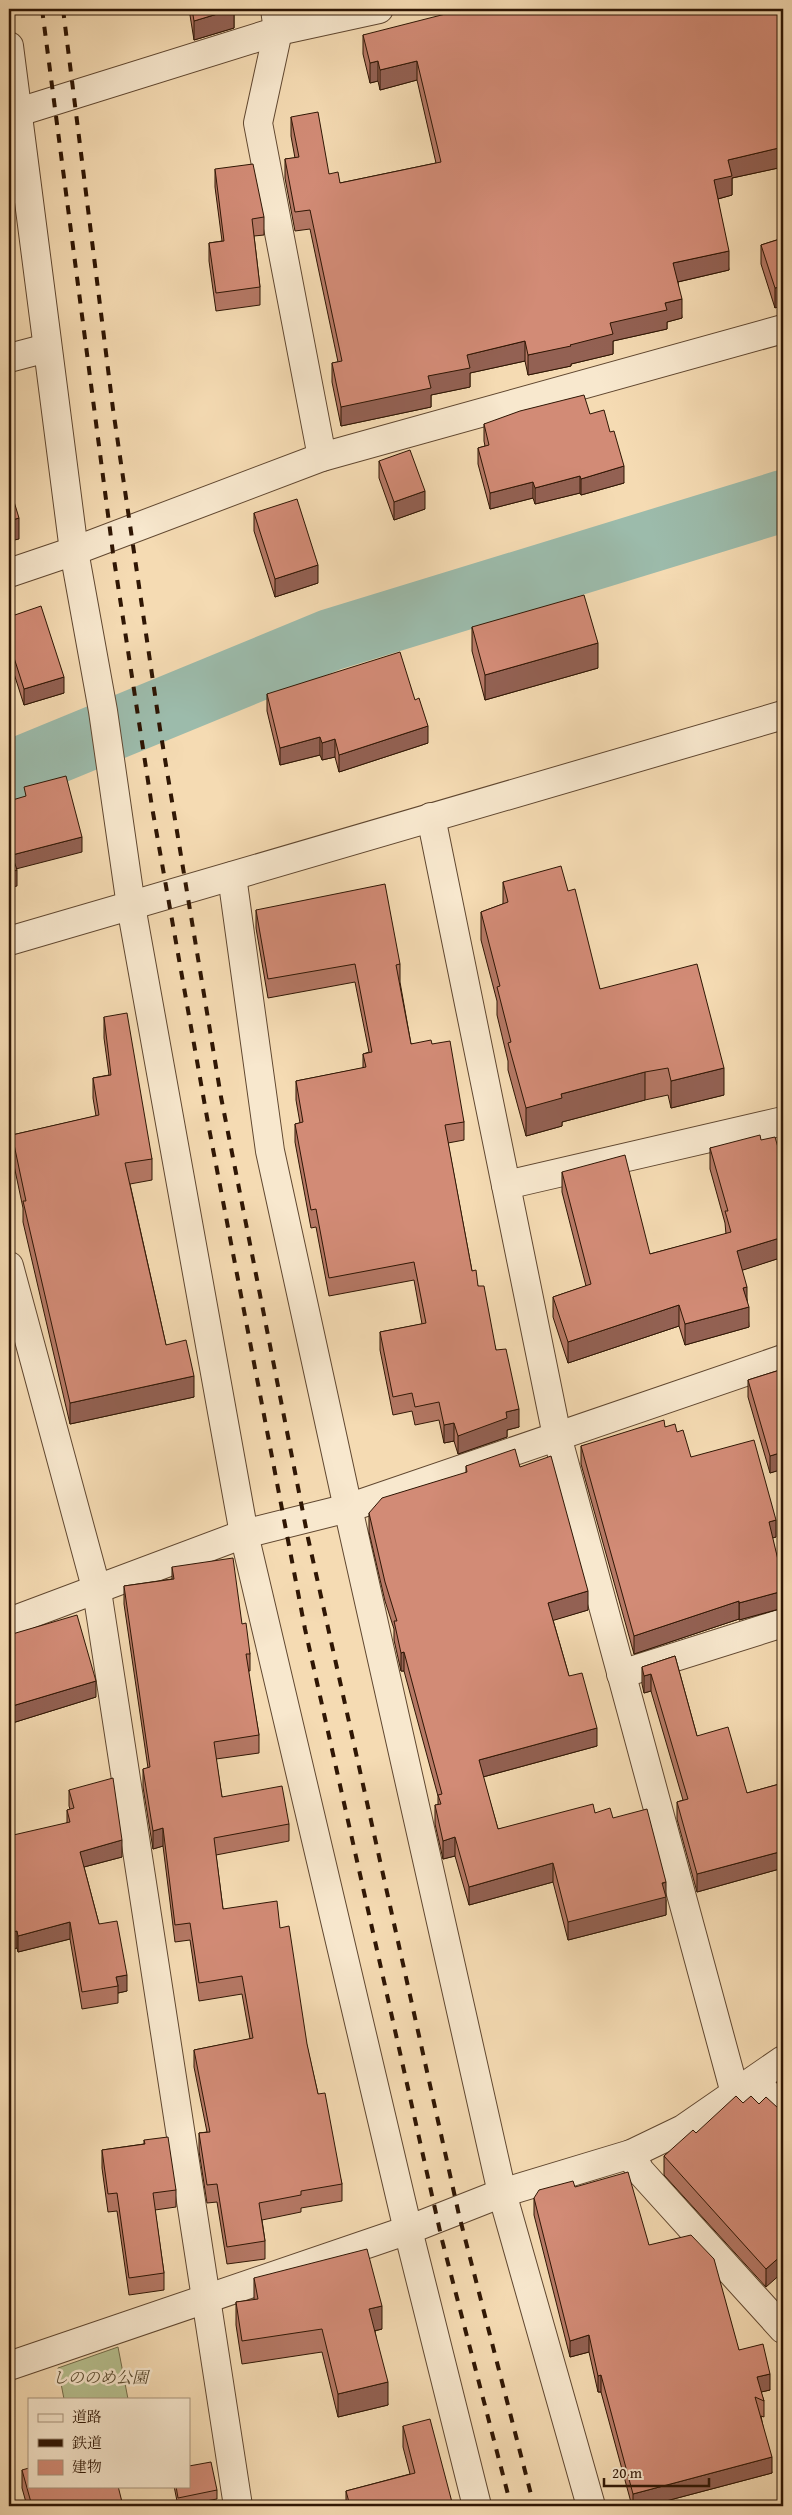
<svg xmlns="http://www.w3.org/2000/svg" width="792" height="2515" font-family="'Gentium Book Plus','Noto Serif JP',serif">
<rect width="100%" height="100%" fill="#f5dbb3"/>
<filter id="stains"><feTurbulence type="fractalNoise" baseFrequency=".004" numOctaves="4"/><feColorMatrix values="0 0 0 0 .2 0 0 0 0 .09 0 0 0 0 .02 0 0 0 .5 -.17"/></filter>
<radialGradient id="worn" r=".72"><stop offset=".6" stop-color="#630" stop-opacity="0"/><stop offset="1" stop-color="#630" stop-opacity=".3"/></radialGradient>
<polygon fill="#b7c190" stroke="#736c4a" points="118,2347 128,2399 64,2399 58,2368"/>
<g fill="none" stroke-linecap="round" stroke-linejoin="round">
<polyline stroke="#9cbbab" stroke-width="62" points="9,772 330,640 783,501"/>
<defs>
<g id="minor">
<polyline points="275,9 278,31 258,123 322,457"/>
<polyline points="9,46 74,551 103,711 131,906 244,1534 408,2230 477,2506"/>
<polyline points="9,115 278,31 379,9"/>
<polyline points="9,358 47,348"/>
<polyline points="9,573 74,551 322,457 783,329"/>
<polyline points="431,817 557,1436 735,2093"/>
<polyline points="232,876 270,1151 348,1508 502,2193 591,2506"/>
<polyline points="9,941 783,715"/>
<polyline points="506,1185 783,1121"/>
<polyline points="9,1266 97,1591 238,2506"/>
<polyline points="9,1622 244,1534 348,1508 783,1359"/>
<polyline points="621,1674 783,1623"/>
<polyline points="755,2080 783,2112"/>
<polyline points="631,2154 640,2171 783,2329"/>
<polyline points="9,2366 408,2230 502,2193 631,2154 683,2129 783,2060"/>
</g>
</defs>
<use href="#minor" stroke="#604730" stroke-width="30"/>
<use href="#minor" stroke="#f8e8ce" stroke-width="28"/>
<g stroke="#2f1604" stroke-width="4" stroke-dasharray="9 9" stroke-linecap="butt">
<polyline points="42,9 113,553 152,807 208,1123 305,1629 442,2240 511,2506"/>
<polyline points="63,9 113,409 160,729 221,1097 308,1538 459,2215 534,2506"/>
</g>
</g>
<g fill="#b57865" stroke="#2f1604">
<polygon points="189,9 234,9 234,28 194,40"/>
<polygon points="783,9 783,167 732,178 732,195 718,199 729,270 678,282 682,318 667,322 667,329 613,341 613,354 571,364 571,366 528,375 525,361 470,373 470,387 431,395 431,407 341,426 332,382 332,363 338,362 310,229 295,231 285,178 285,159 295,158 291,136 291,117 329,174 340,183 436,163 417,80 380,90 378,81 370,83 363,54 363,35"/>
<polygon points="215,169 264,217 264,235 254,236 260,287 260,305 216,311 209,261 209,243 222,241 215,187"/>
<polygon points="783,238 775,308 761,264 761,245"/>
<polygon points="590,414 624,483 581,495 580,493 535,504 533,498 490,509 478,464 478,448 485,446 484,441 484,424"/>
<polygon points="379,461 425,509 394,520 379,478"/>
<polygon points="254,513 318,583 275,597 254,531"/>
<polygon points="9,617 64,693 24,705 9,658"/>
<polygon points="472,627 598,668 485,700 472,651"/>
<polygon points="267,694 428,743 339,772 335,757 322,760 320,755 280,765 267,711"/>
<polygon points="503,882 568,891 600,989 724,1095 671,1108 668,1095 645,1100 562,1122 562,1126 526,1136 508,1070 508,1061 497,1015 497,1001 481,940 481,912 503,904"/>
<polygon points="256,910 400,964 400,982 411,1044 432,1044 464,1122 464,1140 448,1143 472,1271 478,1286 496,1350 519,1427 507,1430 507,1437 458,1454 454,1441 444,1443 439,1420 415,1425 412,1411 393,1415 380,1350 380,1332 422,1324 414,1280 329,1296 316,1227 311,1228 295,1142 295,1124 300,1123 296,1100 296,1081 363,1068 363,1054 369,1052 355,982 268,998 256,928"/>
<polygon points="104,1017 152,1159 152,1180 130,1184 166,1345 194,1397 70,1424 23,1222 23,1208 12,1156 12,1135 96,1116 93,1098 93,1078 109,1075 104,1038"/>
<polygon points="761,1140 783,1165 783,1257 742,1270 747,1300 749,1327 685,1345 679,1326 568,1363 553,1317 553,1297 586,1286 562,1192 562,1172 650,1254 726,1234 725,1223 710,1169 710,1148"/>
<polygon points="783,1369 783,1469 770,1473 748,1397 748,1380"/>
<polygon points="665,1427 677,1432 691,1457 776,1537 772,1538 783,1581 783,1608 739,1620 739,1619 634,1654 581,1464 581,1446"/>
<polygon points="466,1466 520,1467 588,1610 553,1620 569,1676 597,1746 483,1777 498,1829 595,1813 613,1818 666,1900 666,1915 568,1940 553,1882 469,1905 455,1856 443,1859 435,1824 435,1805 438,1805 438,1796 404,1671 401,1671 394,1640 394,1629 385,1601 369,1532 369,1513 466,1473"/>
<polygon points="172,1567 242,1624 250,1654 250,1671 248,1671 259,1735 259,1753 216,1759 222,1797 289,1824 289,1841 216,1855 223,1909 280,1928 318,2094 342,2184 342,2201 301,2208 301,2212 262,2220 265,2241 265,2259 227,2264 217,2202 207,2203 199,2151 199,2133 207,2132 194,2067 194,2050 250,2039 242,1994 199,2001 190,1940 175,1942 163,1846 153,1849 143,1787 143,1769 148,1768 124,1604 124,1586 172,1579"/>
<polygon points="9,1635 96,1697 9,1724"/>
<polygon points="675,1656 697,1736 747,1793 783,1783 783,1868 697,1892 677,1819 677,1802 683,1800 651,1691 644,1693 642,1684 642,1667"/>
<polygon points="69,1790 122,1857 84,1867 99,1924 127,1991 118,1993 118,2003 82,2009 70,1939 18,1952 17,1948 9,1950 67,1822 67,1810 70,1809 69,1806"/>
<polygon points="743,2103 759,2104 778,2108 766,2287 664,2175 664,2156 696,2133"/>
<polygon points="144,2140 176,2190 176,2207 155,2210 164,2273 164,2290 129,2295 117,2211 108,2212 102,2168 102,2150 144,2144"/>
<polygon points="575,2187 649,2245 739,2350 770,2390 761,2392 764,2401 764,2417 761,2416 772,2473 647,2506 632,2506 601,2392 598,2392 589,2352 570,2357 534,2215 534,2198"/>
<polygon points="254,2278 382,2329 375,2331 388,2405 338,2417 322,2352 242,2364 236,2325 236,2302 254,2300"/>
<polygon points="403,2426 453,2506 346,2506 346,2491 410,2474 403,2447"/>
<polygon points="9,2454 11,2467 11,2485 9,2485"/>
<polygon points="22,2470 122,2506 27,2506 22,2488"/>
<polygon points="174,2486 189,2486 217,2490 217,2499 178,2506"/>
</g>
<g fill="#936153" stroke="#2f1604">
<polygon points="234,9 234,28 194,40 194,21"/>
<polygon points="378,61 378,81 370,83 370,63"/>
<polygon points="417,61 417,80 380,90 380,70"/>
<polygon points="783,147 783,167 732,178 732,195 714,200 714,180 728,160"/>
<polygon points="729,251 729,270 673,283 673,263"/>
<polygon points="783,286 783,305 775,308 775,288"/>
<polygon points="682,299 682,318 667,322 667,329 613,341 613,354 571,364 571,366 528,375 528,355 570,345 610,323 665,303"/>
<polygon points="525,341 525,361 470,373 470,387 431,395 431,407 341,426 341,407 428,376 467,355"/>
<polygon points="624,466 624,483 581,495 581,479"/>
<polygon points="12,470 12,491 9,492 9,471"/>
<polygon points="580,476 580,493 535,504 535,488"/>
<polygon points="533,482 533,498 490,509 490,493"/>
<polygon points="425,491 425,509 394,520 394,502"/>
<polygon points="19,518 19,539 10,541 10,548 9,549 9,521"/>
<polygon points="318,565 318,583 275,597 275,579"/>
<polygon points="598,643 598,668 485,700 485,675"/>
<polygon points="64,677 64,693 24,705 24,689"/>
<polygon points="428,726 428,743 339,772 339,755"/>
<polygon points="320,737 320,755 280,765 280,748"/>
<polygon points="335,739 335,757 322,760 322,743"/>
<polygon points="82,837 82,852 12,870 12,855"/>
<polygon points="17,870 17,886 9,888 9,873"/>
<polygon points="724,1068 724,1095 671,1108 671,1081"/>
<polygon points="645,1072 645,1100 562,1122 562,1126 526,1136 526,1108 561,1094"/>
<polygon points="783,1237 783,1257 737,1272 737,1251"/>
<polygon points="747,1287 747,1307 743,1288"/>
<polygon points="679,1305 679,1326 568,1363 568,1342"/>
<polygon points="749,1307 749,1327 685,1345 685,1324"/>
<polygon points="194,1376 194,1397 70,1424 70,1403"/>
<polygon points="519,1409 519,1427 507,1430 507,1437 458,1454 458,1436 506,1412"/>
<polygon points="454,1423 454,1441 444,1443 444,1425"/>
<polygon points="783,1452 783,1469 770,1473 770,1456"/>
<polygon points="12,1492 12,1509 9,1510 9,1493"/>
<polygon points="776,1520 776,1537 769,1539 769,1522"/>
<polygon points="588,1591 588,1610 548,1622 548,1603"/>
<polygon points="783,1591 783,1608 739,1620 739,1603"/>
<polygon points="739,1601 739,1619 634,1654 634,1636"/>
<polygon points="404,1652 404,1671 401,1671 401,1653"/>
<polygon points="651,1674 651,1691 644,1693 644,1676"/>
<polygon points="96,1681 96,1697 9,1724 9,1707"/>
<polygon points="597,1728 597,1746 479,1778 479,1760"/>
<polygon points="163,1828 163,1846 153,1849 153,1831"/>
<polygon points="455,1837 455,1856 443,1859 443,1841"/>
<polygon points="122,1840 122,1857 80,1868 80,1852"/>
<polygon points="783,1851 783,1868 697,1892 697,1874"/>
<polygon points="553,1863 553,1882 469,1905 469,1887"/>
<polygon points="666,1882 666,1915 568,1940 568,1922"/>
<polygon points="70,1922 70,1939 18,1952 18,1936"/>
<polygon points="17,1931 17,1948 9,1950 9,1933"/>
<polygon points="127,1975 127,1991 118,1993 118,1986 116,1977"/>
<polygon points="783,2254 783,2272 766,2287 766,2269"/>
<polygon points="382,2306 382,2329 369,2332 369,2309"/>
<polygon points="589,2335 589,2352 570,2357 570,2341"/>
<polygon points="770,2374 770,2390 757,2393 757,2377"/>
<polygon points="601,2375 601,2392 598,2392 598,2376"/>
<polygon points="388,2382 388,2405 338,2417 338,2394"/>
<polygon points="772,2457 772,2473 647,2506 633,2506 633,2494"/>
<polygon points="122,2502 122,2506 114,2506 114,2504"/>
</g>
<g fill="#d28b76" stroke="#2f1604">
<polygon points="192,9 234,9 194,21"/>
<polygon points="465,9 783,9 783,147 728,160 732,176 714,180 729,251 673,263 682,299 665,303 667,310 610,323 613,334 570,345 571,346 528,355 525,341 467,355 470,368 428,376 431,388 341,407 332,363 342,361 310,210 295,212 285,159 299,157 291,117 318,112 329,174 338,172 340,183 441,162 417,61 380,70 378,61 370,63 363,35"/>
<polygon points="253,164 264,217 252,219 260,287 216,293 209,243 224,241 215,169"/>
<polygon points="783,238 783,286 775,288 761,245"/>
<polygon points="584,395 590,414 604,410 610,432 614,431 624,466 581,479 580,476 535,488 533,482 490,493 478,448 489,445 484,424 520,411"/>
<polygon points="410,450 425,491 394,502 379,461"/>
<polygon points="9,458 12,470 9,471"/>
<polygon points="9,485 19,518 9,521"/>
<polygon points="297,499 318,565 275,579 254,513"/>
<polygon points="584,595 598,643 485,675 472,627"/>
<polygon points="41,606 64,677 24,689 9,642 9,617"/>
<polygon points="400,652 415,700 419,698 428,726 339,755 335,739 322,743 320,737 280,748 267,694"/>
<polygon points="66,776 82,837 12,855 17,870 9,873 9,801 26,796 24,787"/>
<polygon points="561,866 568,891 575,889 600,989 697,964 724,1068 671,1081 668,1068 645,1072 561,1094 562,1098 526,1108 508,1043 511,1042 497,987 500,986 481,912 508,902 503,882"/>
<polygon points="385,884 400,964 396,965 411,1044 431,1040 432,1044 450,1041 464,1122 445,1125 472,1271 476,1270 478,1286 484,1286 496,1350 506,1349 519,1409 506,1412 507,1418 458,1436 454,1423 444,1425 439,1402 415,1407 412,1393 393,1397 380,1332 426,1323 414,1262 329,1278 316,1209 311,1210 295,1124 303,1122 296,1081 366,1067 363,1054 372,1052 355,964 268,979 256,910"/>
<polygon points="127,1013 152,1159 125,1163 166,1345 186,1340 194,1376 70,1403 23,1201 26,1201 12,1135 99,1115 93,1078 111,1075 104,1017"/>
<polygon points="760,1135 761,1140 775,1137 783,1165 783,1237 737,1251 747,1287 743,1288 749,1307 685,1324 679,1305 568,1342 553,1297 591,1284 562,1172 625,1155 650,1254 731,1232 725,1211 728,1211 710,1148"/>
<polygon points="783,1369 783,1452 770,1456 748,1380"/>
<polygon points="664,1420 665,1427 675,1424 677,1432 683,1430 691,1457 754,1440 776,1520 769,1522 783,1581 783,1591 739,1603 739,1601 634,1636 581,1446"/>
<polygon points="515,1449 520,1467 551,1456 588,1591 548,1603 569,1676 582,1673 597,1728 479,1760 498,1829 593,1804 595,1813 610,1808 613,1818 647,1809 666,1882 662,1883 666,1897 568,1922 553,1863 469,1887 455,1837 443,1841 435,1805 441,1804 438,1795 442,1794 404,1652 401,1653 394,1621 397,1621 385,1582 369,1513 382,1498 467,1472 466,1466"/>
<polygon points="9,1480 12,1492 9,1493"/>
<polygon points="233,1558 242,1624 246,1623 250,1654 246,1654 259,1735 214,1742 222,1797 282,1786 289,1824 214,1838 223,1909 277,1901 280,1928 289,1926 307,2044 318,2094 325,2093 342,2184 301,2191 301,2195 259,2203 265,2241 227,2247 217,2184 207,2185 199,2133 210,2132 194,2050 253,2038 242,1976 199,1983 190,1923 175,1925 163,1828 153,1831 143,1769 150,1767 124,1586 174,1579 172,1567"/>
<polygon points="77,1615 96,1681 9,1707 9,1657 12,1656 9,1645 9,1635"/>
<polygon points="675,1656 697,1736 728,1727 747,1793 783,1783 783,1851 697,1874 677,1802 688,1799 651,1674 644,1676 642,1667"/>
<polygon points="113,1778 122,1840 80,1852 99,1924 117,1921 127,1975 116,1977 118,1986 82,1992 70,1922 18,1936 17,1931 9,1933 9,1836 70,1822 67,1810 74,1808 69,1790"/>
<polygon points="736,2096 743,2103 751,2096 759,2104 766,2097 778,2108 783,2108 783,2254 766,2269 664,2156 693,2130 696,2133"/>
<polygon points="168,2137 176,2190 153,2193 164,2273 129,2278 117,2193 108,2194 102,2150 145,2144 144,2140"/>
<polygon points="628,2172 649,2245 691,2235 714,2259 739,2350 763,2344 770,2374 757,2377 764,2401 755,2397 772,2457 633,2494 601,2375 598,2376 589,2335 570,2341 534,2198 539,2190 573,2181 575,2187"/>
<polygon points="367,2249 382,2306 369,2309 388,2382 338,2394 322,2329 242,2341 236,2302 258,2299 254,2278"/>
<polygon points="430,2419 453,2506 350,2506 346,2491 415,2473 403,2426"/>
<polygon points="9,2454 11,2467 9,2468"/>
<polygon points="211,2462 217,2490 178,2498 176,2486 189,2486 189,2466"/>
<polygon points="29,2468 29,2486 118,2486 122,2502 114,2504 114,2506 32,2506 22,2470"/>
</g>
<g text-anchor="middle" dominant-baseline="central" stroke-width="5" stroke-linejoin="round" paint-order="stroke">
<g font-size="16" font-style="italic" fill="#58492e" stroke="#f8e8ce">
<text x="100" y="2377">しののめ公園</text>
</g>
</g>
<rect width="792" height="2515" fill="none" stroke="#f5dbb3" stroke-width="30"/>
<rect x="10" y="10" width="772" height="2495" fill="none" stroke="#2f1604" stroke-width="2.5"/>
<rect x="15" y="15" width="762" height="2485" fill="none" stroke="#2f1604"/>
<rect x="28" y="2398" width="162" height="90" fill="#f8e8ce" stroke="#a8947d"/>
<rect x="38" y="2414" width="25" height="8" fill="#f8e8ce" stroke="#a8947d"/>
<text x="72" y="2422" font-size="15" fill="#2f1604">道路</text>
<rect x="38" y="2439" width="25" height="8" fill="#2f1604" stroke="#a8947d"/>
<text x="72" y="2448" font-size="15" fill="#2f1604">鉄道</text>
<rect x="38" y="2460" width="25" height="15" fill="#d28b76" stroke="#a8947d"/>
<text x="72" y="2472" font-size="15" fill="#2f1604">建物</text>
<path d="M604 2478v8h105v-8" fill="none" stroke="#2f1604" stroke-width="2.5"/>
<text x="612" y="2478" font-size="15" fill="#2f1604" stroke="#f8e8ce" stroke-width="4" paint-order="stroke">20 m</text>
<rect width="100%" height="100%" filter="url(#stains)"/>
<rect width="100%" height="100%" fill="url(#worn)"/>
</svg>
